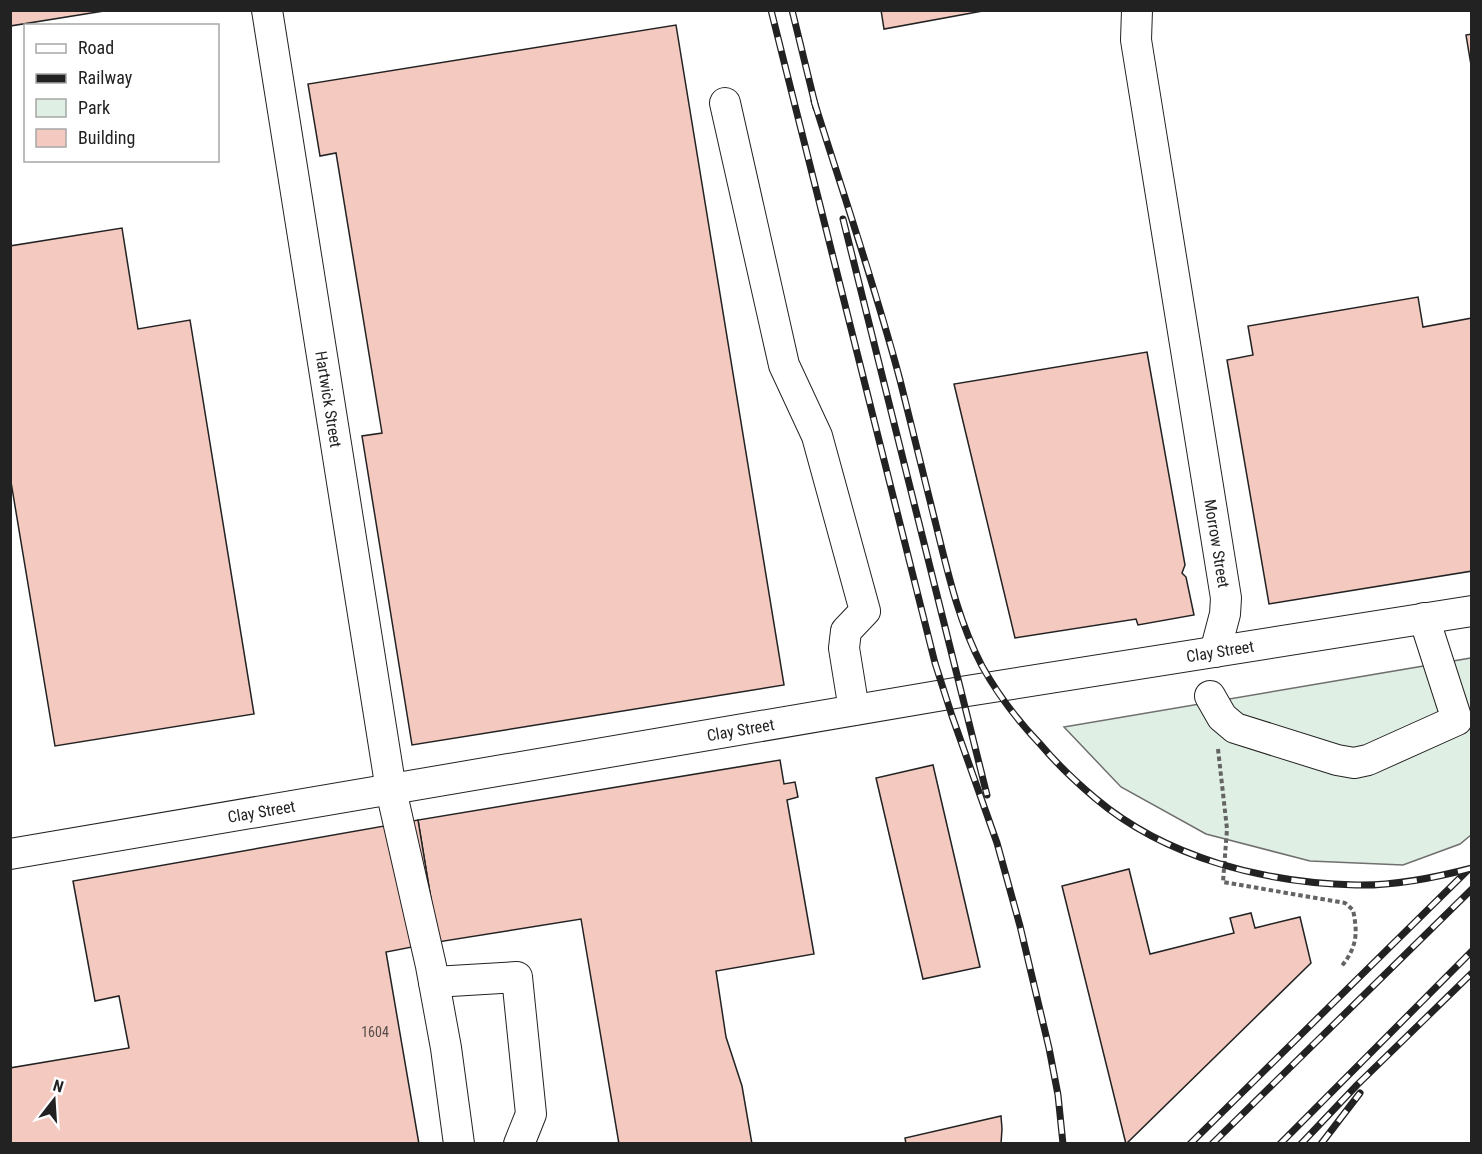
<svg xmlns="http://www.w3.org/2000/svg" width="1482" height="1154" font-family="'Roboto Condensed',sans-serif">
<rect width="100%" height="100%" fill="#fff"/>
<polygon fill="#e0efe3" stroke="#6f6f6f" stroke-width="1.5" points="1471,658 1471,835 1460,844 1403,865 1310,861 1206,834 1121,787 1064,727"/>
<g fill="#f3c9c0" stroke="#222" stroke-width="1.5">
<polygon points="10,10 110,10 10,26"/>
<polygon points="881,10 988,10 884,29"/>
<polygon points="676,25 784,685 412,745 362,436 382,433 336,153 320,156 308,84"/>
<polygon points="1472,34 1472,71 1466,35"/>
<polygon points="122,228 138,329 190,320 254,714 55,746 10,476 10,246"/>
<polygon points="1418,297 1423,327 1472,318 1472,571 1269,604 1227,360 1253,355 1248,326"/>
<polygon points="1147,352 1185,565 1182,573 1186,577 1194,615 1138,625 1136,619 1015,638 954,384"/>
<polygon points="780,760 784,784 795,782 798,797 787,800 814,954 716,971 726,1037 742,1086 752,1144 619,1144 581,919 438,942 418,820"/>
<polygon points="933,765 980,967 923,979 876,778"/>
<polygon points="418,820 438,942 386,952 419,1144 10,1144 10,1068 129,1048 119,996 95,1001 73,881"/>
<polygon points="1129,869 1150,954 1234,933 1230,918 1251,913 1255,928 1300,917 1311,963 1126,1144 1062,886"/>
<polygon points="1001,1116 1002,1129 1001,1144 906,1144 905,1138"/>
</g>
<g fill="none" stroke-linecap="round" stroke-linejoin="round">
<defs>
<g id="minor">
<path id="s1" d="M 267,10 L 391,790 L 431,966 L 446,1048 L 459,1144"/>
<path id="s2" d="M 1137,10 L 1136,40 L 1226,598 L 1225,614 L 1215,652"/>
<polyline points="725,103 784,365 817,436 865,611 846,631 844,648 854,710"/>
<polyline points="1210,696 1222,717 1235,728 1337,760 1354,763 1368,760 1457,720 1424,618"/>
<path id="s3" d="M 10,854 L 961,692 L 1472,611"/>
<polyline points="434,982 517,977 531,1114 519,1144"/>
</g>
</defs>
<use href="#minor" stroke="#222" stroke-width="32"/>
<path stroke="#646464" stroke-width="4" stroke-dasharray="4.5 3" stroke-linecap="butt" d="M 1218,749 L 1227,829 L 1223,882 L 1345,903 L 1353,910 C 1358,934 1357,947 1341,967"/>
<use href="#minor" stroke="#fff" stroke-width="30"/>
<defs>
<g id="rail">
<polyline points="771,10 935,663 952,716 997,843 1020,926 1049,1048 1058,1095 1063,1144"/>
<polyline points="792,10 816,108"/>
<path d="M 814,101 C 843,193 875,286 900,380 C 913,431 925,482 938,533 C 949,578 960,624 982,666 C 998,695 1018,721 1041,745 C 1057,764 1076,782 1095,798 C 1166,858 1265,883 1356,885 C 1395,886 1434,878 1472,868"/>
<polyline points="843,219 987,795"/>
<polyline points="1190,1144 1468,870"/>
<polyline points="1212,1144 1472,889"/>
<polyline points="1280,1144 1472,951"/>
<polyline points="1301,1144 1357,1085 1472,973"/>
<polyline points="1321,1144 1360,1093"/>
</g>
</defs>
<use href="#rail" stroke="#222" stroke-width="7"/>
<use href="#rail" stroke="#fff" stroke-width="4.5" stroke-dasharray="14" stroke-linecap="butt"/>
</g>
<g text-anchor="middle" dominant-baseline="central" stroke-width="4.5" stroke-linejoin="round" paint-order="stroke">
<g font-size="14" fill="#564c4a">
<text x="375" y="1032">1604</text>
</g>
<g font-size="16" fill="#222" stroke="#fff">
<text stroke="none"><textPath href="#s1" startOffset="394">Hartwick Street</textPath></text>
<text stroke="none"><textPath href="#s2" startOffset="540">Morrow Street</textPath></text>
<text stroke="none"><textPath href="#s3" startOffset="1227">Clay Street</textPath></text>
<text stroke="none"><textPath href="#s3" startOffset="741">Clay Street</textPath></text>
<text stroke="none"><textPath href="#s3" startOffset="255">Clay Street</textPath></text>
</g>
</g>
<rect width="1482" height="1154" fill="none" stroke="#222222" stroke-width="24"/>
<rect x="24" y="24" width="195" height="138" fill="#ffffff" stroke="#a7a7a7" stroke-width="1.5"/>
<rect x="36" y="44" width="30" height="9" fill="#ffffff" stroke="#a7a7a7" stroke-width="1.5"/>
<text x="78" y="54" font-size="18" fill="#222222">Road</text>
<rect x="36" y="74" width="30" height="9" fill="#222222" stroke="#a7a7a7" stroke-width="1.5"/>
<text x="78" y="84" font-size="18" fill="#222222">Railway</text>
<rect x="36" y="99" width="30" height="18" fill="#e0efe3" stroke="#a7a7a7" stroke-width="1.5"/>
<text x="78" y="114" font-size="18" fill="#222222">Park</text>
<rect x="36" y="129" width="30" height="18" fill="#f3c9c0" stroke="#a7a7a7" stroke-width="1.5"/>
<text x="78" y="144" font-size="18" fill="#222222">Building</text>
<g transform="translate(54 1100) rotate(17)" stroke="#ffffff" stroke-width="4.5" paint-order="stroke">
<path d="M0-4.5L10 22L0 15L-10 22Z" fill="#222222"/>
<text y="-9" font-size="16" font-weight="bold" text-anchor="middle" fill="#222222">N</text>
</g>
</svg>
